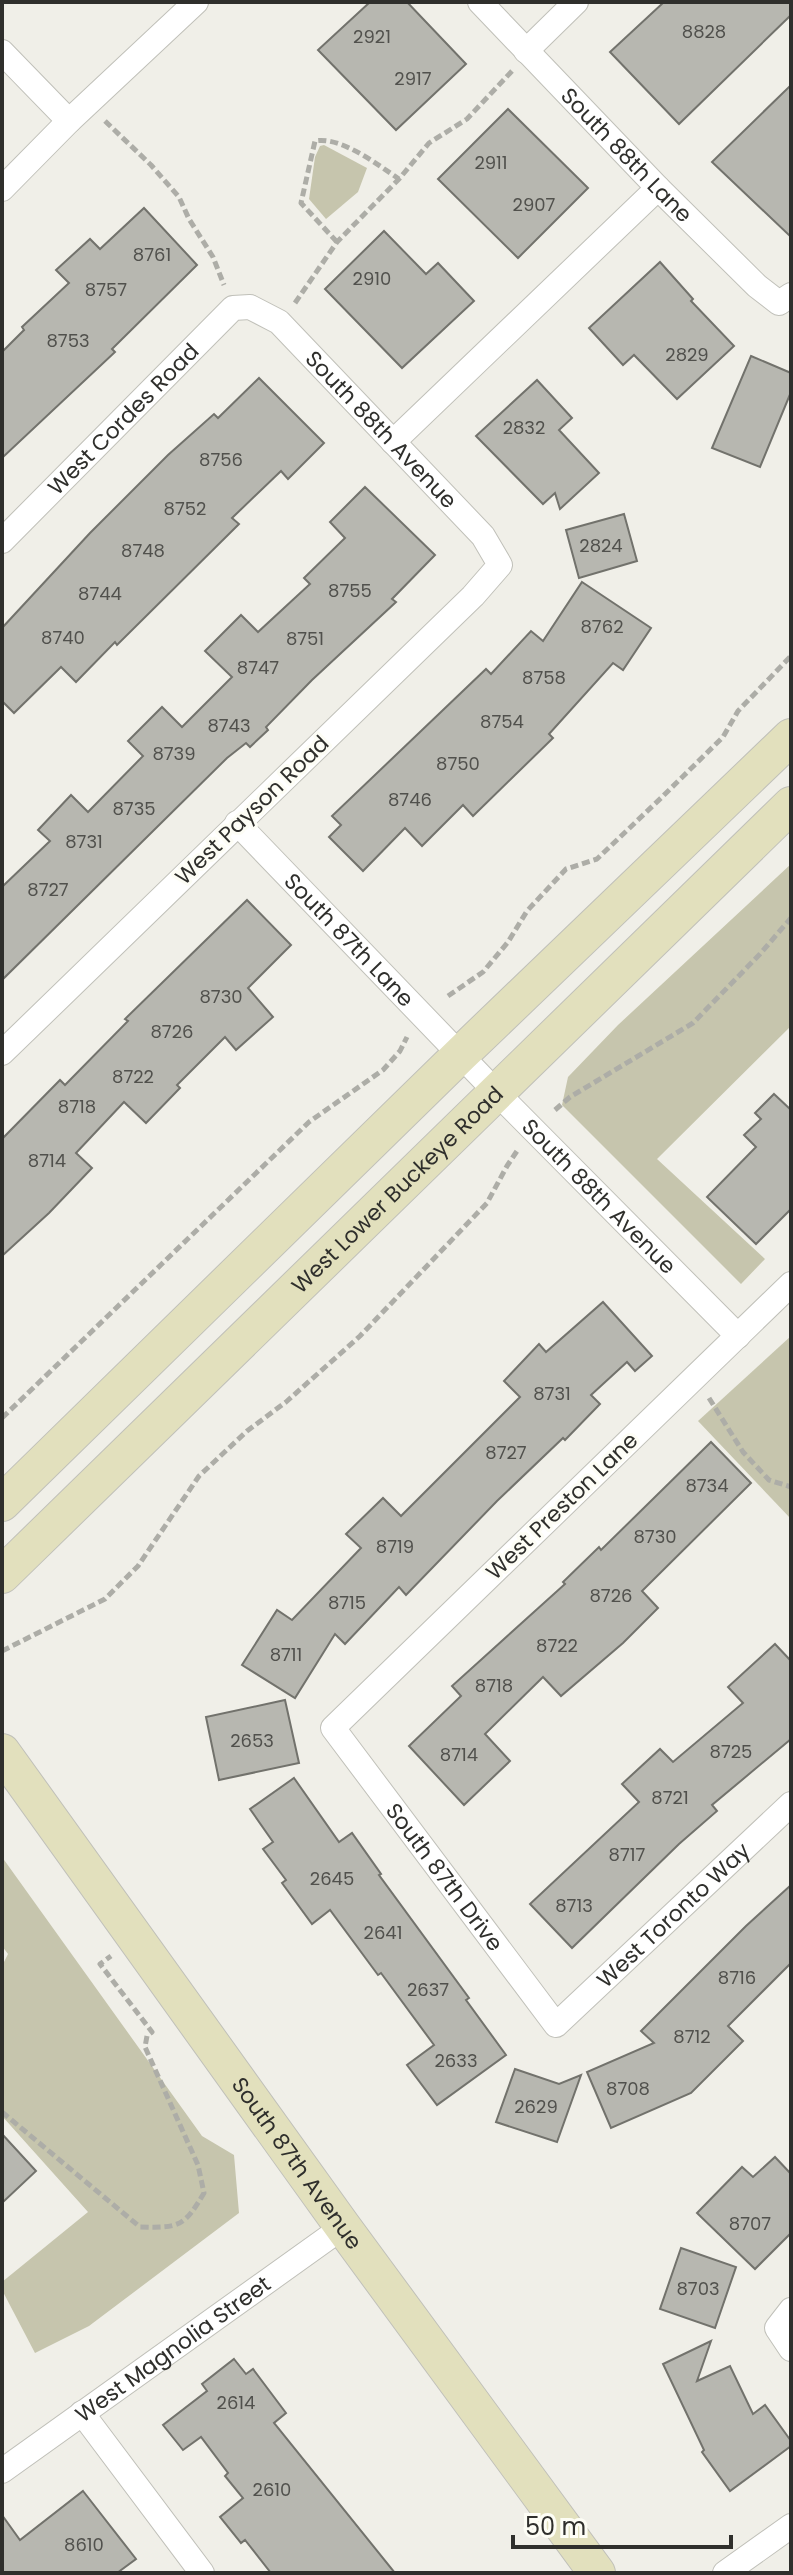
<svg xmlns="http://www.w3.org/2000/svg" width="793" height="2575" font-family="Poppins,sans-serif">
<rect width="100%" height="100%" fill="#f0efe8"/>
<g fill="#c6c5ad">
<polygon points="324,145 367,168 358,192 326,219 309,199 315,157 320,146"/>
<polygon points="791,864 791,1026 657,1159 765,1259 741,1284 562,1105 568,1077 618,1025"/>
<polygon points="791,1336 791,1519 698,1421"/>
<polygon points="2,1857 202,2136 234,2155 239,2213 89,2326 35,2353 2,2290 2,2282 88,2212 2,2116 2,1966 8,1954 2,1946"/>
</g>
<g fill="#b7b7b0" stroke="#72726c" stroke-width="2">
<polygon points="370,2 407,2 466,64 396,130 318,50"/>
<polygon points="664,2 791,2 791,15 679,124 610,52"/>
<polygon points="791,85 791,237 712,162"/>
<polygon points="508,109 588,188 518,258 438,179"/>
<polygon points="144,208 197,265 112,349 115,352 2,458 2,352 24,330 22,327 69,283 56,270 90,239 100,249"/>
<polygon points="384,231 426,274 438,263 474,301 402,368 325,289"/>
<polygon points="660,262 693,299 691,301 734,346 677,399 634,355 623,365 589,328"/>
<polygon points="751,356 791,373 791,392 760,467 712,448"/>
<polygon points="259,378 324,443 288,479 281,471 232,518 239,524 117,645 115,642 76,682 61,667 14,713 2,701 2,628 90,533 168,455 214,414 218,418"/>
<polygon points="537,380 572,418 559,430 599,473 560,509 555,493 543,504 476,436"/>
<polygon points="365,487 435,555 392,599 396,602 312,680 266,727 268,730 250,747 246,743 227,758 2,980 2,887 50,841 38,830 71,795 88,812 143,756 128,741 162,707 182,727 232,677 205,651 241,615 258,632 310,584 304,578 345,538 330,522"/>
<polygon points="624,514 637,561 579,578 566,530"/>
<polygon points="582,582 651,628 623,670 613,663 549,734 553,738 473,816 463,805 422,846 405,828 363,871 329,837 341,825 332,816 486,669 491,674 531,631 543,641"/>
<polygon points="247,900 291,945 248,988 273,1017 236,1050 225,1037 177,1085 180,1088 146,1123 124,1102 76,1153 92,1168 49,1213 2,1256 2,1139 60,1080 65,1085 128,1021 125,1019"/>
<polygon points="774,1094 791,1110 791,1209 756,1244 707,1197 756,1147 744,1135 761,1119 755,1113"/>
<polygon points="603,1302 652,1356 635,1371 627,1362 591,1395 600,1404 565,1440 563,1438 497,1501 406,1595 399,1587 345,1644 335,1634 295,1698 242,1665 277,1610 292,1620 361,1548 346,1534 383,1498 401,1516 520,1397 504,1381 539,1344 546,1352"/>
<polygon points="711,1442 751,1483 642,1591 658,1608 623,1643 561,1696 543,1677 485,1734 510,1761 464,1805 409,1746 461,1696 452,1686 565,1584 563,1582 599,1547 601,1550"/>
<polygon points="775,1644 791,1661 791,1739 712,1805 717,1811 679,1844 572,1948 530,1904 639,1802 622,1784 660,1749 673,1762 743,1703 728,1687"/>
<polygon points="285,1700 299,1763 219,1780 206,1717"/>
<polygon points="294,1778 339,1842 352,1833 381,1874 379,1875 469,1998 466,2000 506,2055 437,2105 407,2065 434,2045 381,1973 378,1975 330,1910 312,1924 282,1883 286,1880 263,1849 273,1842 250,1809"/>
<polygon points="791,1885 791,1963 728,2026 743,2041 691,2093 611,2128 587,2072 654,2043 641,2031 746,1926"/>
<polygon points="515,2069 559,2084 581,2075 557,2142 496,2122"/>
<polygon points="2,2134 36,2171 2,2203"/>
<polygon points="775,2157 791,2174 791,2233 755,2269 697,2213 742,2167 753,2177"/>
<polygon points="681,2248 736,2267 715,2328 660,2309"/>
<polygon points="711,2341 697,2381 730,2366 753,2414 765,2405 791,2441 791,2446 730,2491 702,2452 704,2450 663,2364"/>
<polygon points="234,2359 246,2374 253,2369 286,2413 274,2423 395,2573 271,2573 245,2540 241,2543 220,2517 243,2498 225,2476 228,2473 201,2437 183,2450 163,2425 207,2391 202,2384"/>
<polygon points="83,2491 136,2559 117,2573 2,2573 2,2515 20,2540"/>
</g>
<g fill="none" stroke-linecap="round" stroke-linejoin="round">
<defs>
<g id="street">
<path id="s1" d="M 480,2 L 658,188 L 757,286 L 779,303 L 791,295"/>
<polyline points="526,51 576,2"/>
<polyline points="2,52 69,121"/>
<polyline points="2,189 69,121 196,2"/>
<polyline points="393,442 658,188"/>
<path id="s2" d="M 2,541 L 233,308 L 250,307 L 279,322 L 483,536 L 500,565 L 473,596 L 2,1053"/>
<path id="s3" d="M 237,823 L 496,1092 L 738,1336"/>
<path id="s4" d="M 791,1284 L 333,1728 L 556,2025 L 791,1804"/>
<polyline points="791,2310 777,2328 791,2349"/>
<polyline points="82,2413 202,2573"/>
<path id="s5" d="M 2,2471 L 343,2227"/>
<polyline points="725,2573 791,2526"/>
</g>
<g id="secondary">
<polyline points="2,1503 461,1054 791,737"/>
<path id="s6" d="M 2,1575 L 791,805"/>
<path id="s7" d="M 2,1752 L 343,2227 L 597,2573"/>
</g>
</defs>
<use href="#street" stroke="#c0c0b9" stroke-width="26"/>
<use href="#secondary" stroke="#c0c0b9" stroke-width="38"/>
<g stroke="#adada7" stroke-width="5" stroke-dasharray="8 4" stroke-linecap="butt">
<polyline points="105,121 151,165 179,197 189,219 213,257 224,285"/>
<path d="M 337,242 L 301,203 L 315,141 C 341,136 378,165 399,179"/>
<polyline points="295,303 337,242 399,179 429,143 467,119 513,70"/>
<polyline points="448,996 483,972 508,942 527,911 566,869 597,859 661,798 723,737 738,711 791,656"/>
<polyline points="555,1110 570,1097 693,1023 760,954 791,918"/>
<polyline points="709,1398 743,1452 769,1480 791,1487"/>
<polyline points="2,1418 309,1122 383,1070 400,1051 407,1037"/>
<polyline points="2,1651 105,1599 138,1566 199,1476 247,1431 286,1402 360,1336 487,1203 507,1166 519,1148"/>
<path d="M 2,2112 L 140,2227 C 179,2228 184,2227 204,2193 L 198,2165 L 145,2047 L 147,2036 L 152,2032 L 100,1964 L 111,1956"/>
</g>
<use href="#street" stroke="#fff" stroke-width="24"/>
<use href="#secondary" stroke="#e2e0bd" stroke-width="36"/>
</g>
<g text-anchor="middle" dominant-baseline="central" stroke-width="6" stroke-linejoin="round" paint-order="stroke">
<g font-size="18" fill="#51514d">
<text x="704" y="31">8828</text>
<text x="372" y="36">2921</text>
<text x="413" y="78">2917</text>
<text x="491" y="162">2911</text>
<text x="534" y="204">2907</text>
<text x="152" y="254">8761</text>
<text x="372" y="278">2910</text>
<text x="106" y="289">8757</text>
<text x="68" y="340">8753</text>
<text x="687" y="354">2829</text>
<text x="524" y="427">2832</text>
<text x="221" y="459">8756</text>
<text x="185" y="508">8752</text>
<text x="601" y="545">2824</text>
<text x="143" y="550">8748</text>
<text x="350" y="590">8755</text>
<text x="100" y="593">8744</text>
<text x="602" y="626">8762</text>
<text x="63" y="637">8740</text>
<text x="305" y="638">8751</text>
<text x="258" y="667">8747</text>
<text x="544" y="677">8758</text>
<text x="502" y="721">8754</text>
<text x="229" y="725">8743</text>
<text x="174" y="753">8739</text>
<text x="458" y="763">8750</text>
<text x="410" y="799">8746</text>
<text x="134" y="808">8735</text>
<text x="84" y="841">8731</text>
<text x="48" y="889">8727</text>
<text x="221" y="996">8730</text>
<text x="172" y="1031">8726</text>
<text x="133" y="1076">8722</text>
<text x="77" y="1106">8718</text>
<text x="47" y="1160">8714</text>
<text x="552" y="1393">8731</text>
<text x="506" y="1452">8727</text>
<text x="707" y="1485">8734</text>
<text x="655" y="1536">8730</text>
<text x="395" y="1546">8719</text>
<text x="611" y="1595">8726</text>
<text x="347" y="1602">8715</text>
<text x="557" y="1645">8722</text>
<text x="286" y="1654">8711</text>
<text x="494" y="1685">8718</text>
<text x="252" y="1740">2653</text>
<text x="731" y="1751">8725</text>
<text x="459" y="1754">8714</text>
<text x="670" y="1797">8721</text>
<text x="627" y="1854">8717</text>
<text x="332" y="1878">2645</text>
<text x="574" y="1905">8713</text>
<text x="383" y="1932">2641</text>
<text x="737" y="1977">8716</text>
<text x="428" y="1989">2637</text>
<text x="692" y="2036">8712</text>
<text x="456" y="2060">2633</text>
<text x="628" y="2088">8708</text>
<text x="536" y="2106">2629</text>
<text x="750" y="2223">8707</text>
<text x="698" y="2288">8703</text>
<text x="236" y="2402">2614</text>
<text x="272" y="2489">2610</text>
<text x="84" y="2544">8610</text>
</g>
<g font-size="22" fill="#2f2f2c" stroke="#fdfdf5">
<text stroke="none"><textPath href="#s1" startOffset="212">South 88th Lane</textPath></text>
<text stroke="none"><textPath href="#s2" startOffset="172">West Cordes Road</textPath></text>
<text stroke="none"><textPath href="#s2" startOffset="526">South 88th Avenue</textPath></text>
<text transform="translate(252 810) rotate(-44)">West Payson Road</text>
<text stroke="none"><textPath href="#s3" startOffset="162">South 87th Lane</textPath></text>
<text stroke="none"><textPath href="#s6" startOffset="552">West Lower Buckeye Road</textPath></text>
<text stroke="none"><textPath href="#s3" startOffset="520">South 88th Avenue</textPath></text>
<text transform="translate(562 1506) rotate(-44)">West Preston Lane</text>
<text stroke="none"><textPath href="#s4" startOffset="824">South 87th Drive</textPath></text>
<text stroke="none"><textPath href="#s4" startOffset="1170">West Toronto Way</textPath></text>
<text stroke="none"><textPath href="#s7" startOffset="506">South 87th Avenue</textPath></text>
<text stroke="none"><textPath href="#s5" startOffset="210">West Magnolia Street</textPath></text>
</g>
</g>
<rect width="793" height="2575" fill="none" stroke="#2f2f2c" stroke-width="8"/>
<path d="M513 2535v12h218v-12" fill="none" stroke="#2f2f2c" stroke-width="4"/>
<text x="525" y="2535" font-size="24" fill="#2f2f2c" stroke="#fdfdf5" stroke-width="6" paint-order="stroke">50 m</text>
</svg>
